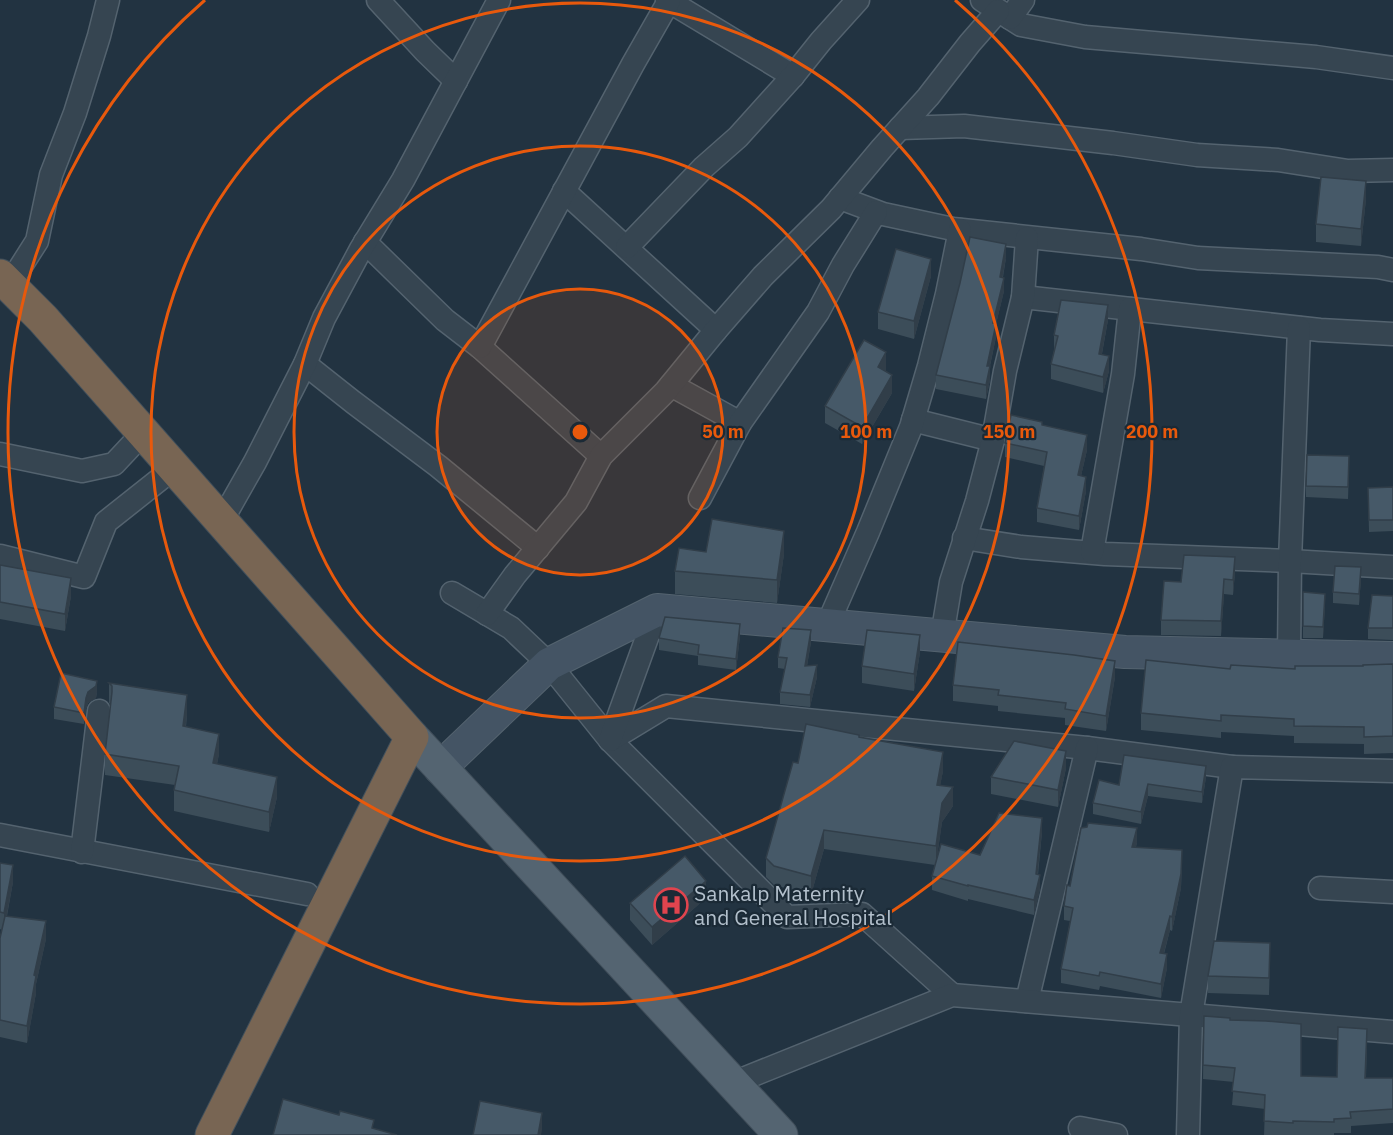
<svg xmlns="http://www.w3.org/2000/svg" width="1393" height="1135" font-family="'IBM Plex Sans',sans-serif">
<rect width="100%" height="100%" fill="#223341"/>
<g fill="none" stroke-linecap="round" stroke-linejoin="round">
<defs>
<g id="street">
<polyline points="378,0 425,51 456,81"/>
<polyline points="667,0 793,76"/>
<polyline points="982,0 1021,25 1085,37 1316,57 1393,68"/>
<polyline points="1010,18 1023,0"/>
<polyline points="900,128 964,126 1113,143 1197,155 1278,160 1348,171 1393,170"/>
<polyline points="564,191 716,330"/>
<polyline points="840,198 883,214 953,229 1141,249 1198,258 1378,267 1393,270"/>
<polyline points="365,242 445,320 480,347 601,456"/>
<polyline points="627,247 704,167 738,137 793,76 821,41 858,0"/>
<polyline points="9,285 37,241 51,175 75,113 99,36 108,0"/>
<polyline points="1023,297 1320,330 1393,334"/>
<polyline points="480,347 633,64 669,1"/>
<polyline points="305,364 353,402 438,466 538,548"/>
<polyline points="671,385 740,423"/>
<polyline points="913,420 993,440"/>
<polyline points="0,454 82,471 114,464 143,433"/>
<polyline points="700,498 740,423 818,312 843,265 876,212"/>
<polyline points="221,522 255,462 305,364 324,318 361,249 403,180 499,0"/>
<polyline points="964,538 1021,547 1105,554 1290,561 1393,567"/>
<polyline points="1092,552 1123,374 1130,309"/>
<polyline points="0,556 84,577 106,522 174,468"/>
<polyline points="452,593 511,628 549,664 610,740 787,917 862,914 952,995"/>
<polyline points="487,614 515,575 576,502 601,456 666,391 716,330 763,276 831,209 882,148 928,97 970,43 998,11"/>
<polyline points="827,626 868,532 911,427 929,366 947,294 960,230"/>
<polyline points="942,636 951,582 977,501 993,440 1005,371 1023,297 1027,238"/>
<polyline points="1289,656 1290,561 1299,328"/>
<polyline points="610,740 666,706 1087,748 1232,767"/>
<polyline points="610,740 657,610"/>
<polyline points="0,835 307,894"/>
<polyline points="82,852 99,711"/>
<polyline points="1320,888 1393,892"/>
<polyline points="1027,1001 1087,748"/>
<polyline points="733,1083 952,995 1393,1032"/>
<polyline points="1080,1128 1116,1135"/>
<polyline points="1188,1135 1191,1015 1232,767 1393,771"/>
</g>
<polyline id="secondary" points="440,768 549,664 657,610 1125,652 1393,658"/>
<polyline id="primary" points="412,737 781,1135"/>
<polyline id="highway" points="0,276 43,319 412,737 212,1135"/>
</defs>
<use href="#street" stroke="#54636f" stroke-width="25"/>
<use href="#secondary" stroke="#54636f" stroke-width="34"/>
<use href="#primary" stroke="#404e5a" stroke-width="35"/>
<use href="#highway" stroke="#41505c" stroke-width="35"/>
<use href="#street" stroke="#364551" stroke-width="22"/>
<use href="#secondary" stroke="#445464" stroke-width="32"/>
<use href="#primary" stroke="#546471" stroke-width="33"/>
<use href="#highway" stroke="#786553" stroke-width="33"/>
</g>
<g fill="#3c4d59">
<polygon points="1366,199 1361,246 1316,242 1316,224"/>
<polygon points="1006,258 1003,277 1004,291 996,324 996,337 990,366 990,380 986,399 936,389 936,375"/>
<polygon points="931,276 914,339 878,329 878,312"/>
<polygon points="1108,320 1102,354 1109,371 1103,393 1051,379 1051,364 1054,350 1054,335"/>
<polygon points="886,369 885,372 892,393 862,444 825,423 825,406"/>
<polygon points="1042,425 1087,450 1081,476 1086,491 1079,530 1037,522 1037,508 1044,466 1005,457 1005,443"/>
<polygon points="1349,468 1348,499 1306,497 1306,486"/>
<polygon points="1393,487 1393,531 1369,532 1368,488"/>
<polygon points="706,552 784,554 777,603 675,594 675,571"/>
<polygon points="0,565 71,596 65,631 0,619"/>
<polygon points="1235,572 1233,595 1224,594 1221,636 1161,635 1161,620 1181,582"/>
<polygon points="1361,579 1359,605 1333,603 1333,592"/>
<polygon points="1303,592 1325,605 1323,638 1303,638"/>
<polygon points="1393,596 1393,640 1368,639 1368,628"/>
<polygon points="740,636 736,670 698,665 698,656 659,650 659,638"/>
<polygon points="811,642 807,666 817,677 810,707 780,704 780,692 785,669 778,668 778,657"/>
<polygon points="920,652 914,691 862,683 862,666"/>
<polygon points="1393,664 1393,753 1364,754 1364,744 1294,743 1294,736 1221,732 1221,738 1141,730 1141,713 1230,669 1295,669 1363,666"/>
<polygon points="1115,677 1106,731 1065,725 1065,718 998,711 998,706 953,701 953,685"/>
<polygon points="109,683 187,715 186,727 219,754 217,764 277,797 269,832 174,811 174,790 175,785 105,775 105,754 111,705 109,703"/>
<polygon points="97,692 96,698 88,703 86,709 84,724 54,719 54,707"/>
<polygon points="859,737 943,771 940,785 953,806 942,822 937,857 980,855 1042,832 1038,875 1040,889 1034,915 968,899 968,901 932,890 932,876 935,865 824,849 811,895 774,885 766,877 766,858 798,763"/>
<polygon points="1066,768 1058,807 991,794 991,777"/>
<polygon points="1206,777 1202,803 1148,796 1141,824 1093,814 1093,803 1119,785"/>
<polygon points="1137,842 1136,847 1182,864 1181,888 1172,931 1170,930 1164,954 1167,968 1161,998 1100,986 1099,990 1061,983 1061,969 1070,921 1064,920 1064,906"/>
<polygon points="0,863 13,882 7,916 46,939 36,984 36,993 27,1043 0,1037 0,938 2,930 0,929"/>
<polygon points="706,898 652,945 630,920 630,903"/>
<polygon points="1270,960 1269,995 1208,993 1208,976"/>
<polygon points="1204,1016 1230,1020 1301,1076 1337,1077 1367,1043 1366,1078 1393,1078 1393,1123 1351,1126 1351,1133 1334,1133 1334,1135 1264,1135 1265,1109 1232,1105 1234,1082 1203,1079"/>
</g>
<g fill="#313e49">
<polygon points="1366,181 1366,199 1361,246 1361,229"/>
<polygon points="1006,244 1006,258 1000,290 1000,277"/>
<polygon points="931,259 931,276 914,339 914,321"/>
<polygon points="1004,278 1004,291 996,324 996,337 987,379 987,366 993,323"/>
<polygon points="1108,305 1108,320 1099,369 1099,354"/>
<polygon points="886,352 886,369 878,385 878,367"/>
<polygon points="1109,356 1109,371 1103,393 1103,377"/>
<polygon points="990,366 990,380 986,399 986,385"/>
<polygon points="892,375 892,393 862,444 862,427"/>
<polygon points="1087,435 1087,450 1078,489 1078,475"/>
<polygon points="1086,477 1086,491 1079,530 1079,516"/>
<polygon points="784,531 784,554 777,603 777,580"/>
<polygon points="1235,557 1235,572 1233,595 1233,580"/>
<polygon points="1361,567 1361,579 1359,605 1359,594"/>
<polygon points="71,578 71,596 65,631 65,614"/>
<polygon points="1224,579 1224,594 1221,636 1221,621"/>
<polygon points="1325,594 1325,605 1323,638 1323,627"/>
<polygon points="740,624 740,636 736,670 736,659"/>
<polygon points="811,630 811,642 805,678 805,666"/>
<polygon points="920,635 920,652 914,691 914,674"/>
<polygon points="1115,661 1115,677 1106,731 1106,716"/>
<polygon points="817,665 817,677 810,707 810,695"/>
<polygon points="97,681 97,692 96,698 88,703 86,709 84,724 84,713 86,698 88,692"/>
<polygon points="187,695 187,715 183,746 183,726"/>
<polygon points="219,734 219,754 213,783 213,763"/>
<polygon points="1066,751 1066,768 1058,807 1058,790"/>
<polygon points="943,752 943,771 937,804 937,785"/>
<polygon points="1206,766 1206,777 1202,803 1202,792"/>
<polygon points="277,777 277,797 269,832 269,812"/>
<polygon points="1148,784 1148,796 1141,824 1141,812"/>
<polygon points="953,787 953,806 942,822 936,865 936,846 942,803"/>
<polygon points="1042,818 1042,832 1036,888 1036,874"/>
<polygon points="1137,828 1137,842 1132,861 1132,847"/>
<polygon points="824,830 824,849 811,895 811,876"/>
<polygon points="1182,850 1181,888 1172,931 1172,917"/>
<polygon points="13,865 13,882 4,930 4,913"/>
<polygon points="1040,875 1040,889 1034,915 1034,900"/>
<polygon points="706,881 706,898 652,945 652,927"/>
<polygon points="1170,916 1170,930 1160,967 1160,953"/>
<polygon points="46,921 46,939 36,984 36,993 27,1043 27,1026 34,975"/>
<polygon points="1167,954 1167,968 1161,998 1161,984"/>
<polygon points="542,1113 542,1130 541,1135 538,1135"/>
</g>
<g fill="#465968" stroke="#313e49" stroke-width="1.5">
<polygon points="1321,177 1366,181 1361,229 1316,224"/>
<polygon points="970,237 1006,244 1000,277 1004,278 993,323 996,324 987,366 990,366 986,385 936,375 960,283"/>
<polygon points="896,249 931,259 914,321 878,312"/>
<polygon points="1061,300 1108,305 1099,354 1109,356 1103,377 1051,364 1058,336 1054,335"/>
<polygon points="864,340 886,352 878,367 892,375 862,427 825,406"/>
<polygon points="1011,415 1042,422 1042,425 1087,435 1078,475 1086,477 1079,516 1037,508 1047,452 1005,443"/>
<polygon points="1307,455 1349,456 1348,487 1306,486"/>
<polygon points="1393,487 1393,520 1369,520 1368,488"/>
<polygon points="712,519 784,531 777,580 675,571 679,548 706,552"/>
<polygon points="1184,555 1235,557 1233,580 1224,579 1221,621 1161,620 1164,581 1181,582"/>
<polygon points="0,565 71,578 65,614 0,602"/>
<polygon points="1335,566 1361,567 1359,594 1333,592"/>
<polygon points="1303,592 1325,594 1323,627 1303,626"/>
<polygon points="1372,595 1393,596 1393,628 1368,628"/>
<polygon points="665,617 740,624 736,659 698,654 699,645 659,638"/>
<polygon points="783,628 811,630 805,666 817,665 810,695 780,692 787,658 778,657"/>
<polygon points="867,630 920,635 914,674 862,666"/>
<polygon points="958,642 1074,655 1115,661 1106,716 1065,709 1066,703 998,695 999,690 953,685"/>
<polygon points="1146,660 1230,669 1231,665 1295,669 1295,666 1363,666 1363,665 1393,664 1393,736 1364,737 1364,727 1294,726 1294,719 1221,715 1221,721 1141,713"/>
<polygon points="61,673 97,681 96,686 88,692 86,698 84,713 54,707"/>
<polygon points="109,683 187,695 183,726 219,734 213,763 277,777 269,812 174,790 179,766 105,754 112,692 112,686"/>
<polygon points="806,724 859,735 859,737 943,752 937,785 953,787 942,803 936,846 824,830 811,876 774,866 766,858 793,762 798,763"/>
<polygon points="1014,741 1066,751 1058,790 991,777"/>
<polygon points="1124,755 1206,766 1202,792 1148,784 1141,812 1093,803 1099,780 1119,785"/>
<polygon points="999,813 1042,818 1036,874 1040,875 1034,900 968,885 968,886 932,876 941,844 980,855"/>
<polygon points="1088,823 1137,828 1132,847 1182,850 1181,874 1172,917 1170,916 1160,953 1167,954 1161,984 1100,972 1099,976 1061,969 1073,908 1064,906 1067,885 1070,886 1081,828 1087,827"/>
<polygon points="685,856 706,881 652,927 630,903"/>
<polygon points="0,863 13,865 4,913 0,912"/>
<polygon points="5,916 46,921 34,975 36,976 27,1026 0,1020 0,938"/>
<polygon points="1214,941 1270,943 1269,978 1208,976"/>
<polygon points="1204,1016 1230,1018 1230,1020 1266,1021 1301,1024 1301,1076 1337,1077 1338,1027 1367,1029 1365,1078 1393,1078 1393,1109 1350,1112 1351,1118 1334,1119 1334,1122 1293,1121 1293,1123 1264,1121 1265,1095 1232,1091 1235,1068 1203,1065"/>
<polygon points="283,1099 339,1115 340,1111 374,1120 372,1128 397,1135 273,1135"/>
<polygon points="480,1101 542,1113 538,1135 473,1135"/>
</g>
<circle cx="580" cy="432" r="143" fill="#e8590c" fill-opacity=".12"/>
<g fill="none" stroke="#e8590c" stroke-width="3">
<circle cx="580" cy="432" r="143"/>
<circle cx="580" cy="432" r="286"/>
<circle cx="580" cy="432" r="429"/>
<path d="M955 0A572 572 0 1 1 205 0"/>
</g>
<defs>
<symbol id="hospital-ring" viewBox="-11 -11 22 22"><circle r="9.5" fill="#1b2a36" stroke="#e0444e" stroke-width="1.5"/><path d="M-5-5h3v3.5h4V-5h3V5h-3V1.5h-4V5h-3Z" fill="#e0444e"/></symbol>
</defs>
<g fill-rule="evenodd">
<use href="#hospital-ring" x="652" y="886" width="38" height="38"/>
</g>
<g text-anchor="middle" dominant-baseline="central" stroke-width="4.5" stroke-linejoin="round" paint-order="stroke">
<g font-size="21" fill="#b3c0cc" stroke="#1b2a36" text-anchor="start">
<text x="694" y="893">Sankalp Maternity<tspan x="694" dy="24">and General Hospital</tspan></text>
</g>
</g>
<circle cx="580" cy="432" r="9" fill="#e8590c" stroke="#1b2a36" stroke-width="3"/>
<g font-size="18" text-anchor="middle" font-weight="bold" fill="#e8590c" stroke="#1b2a36" stroke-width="4.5" stroke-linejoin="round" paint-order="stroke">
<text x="723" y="438">50 m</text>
<text x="866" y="438">100 m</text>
<text x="1009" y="438">150 m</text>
<text x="1152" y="438">200 m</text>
</g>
</svg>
